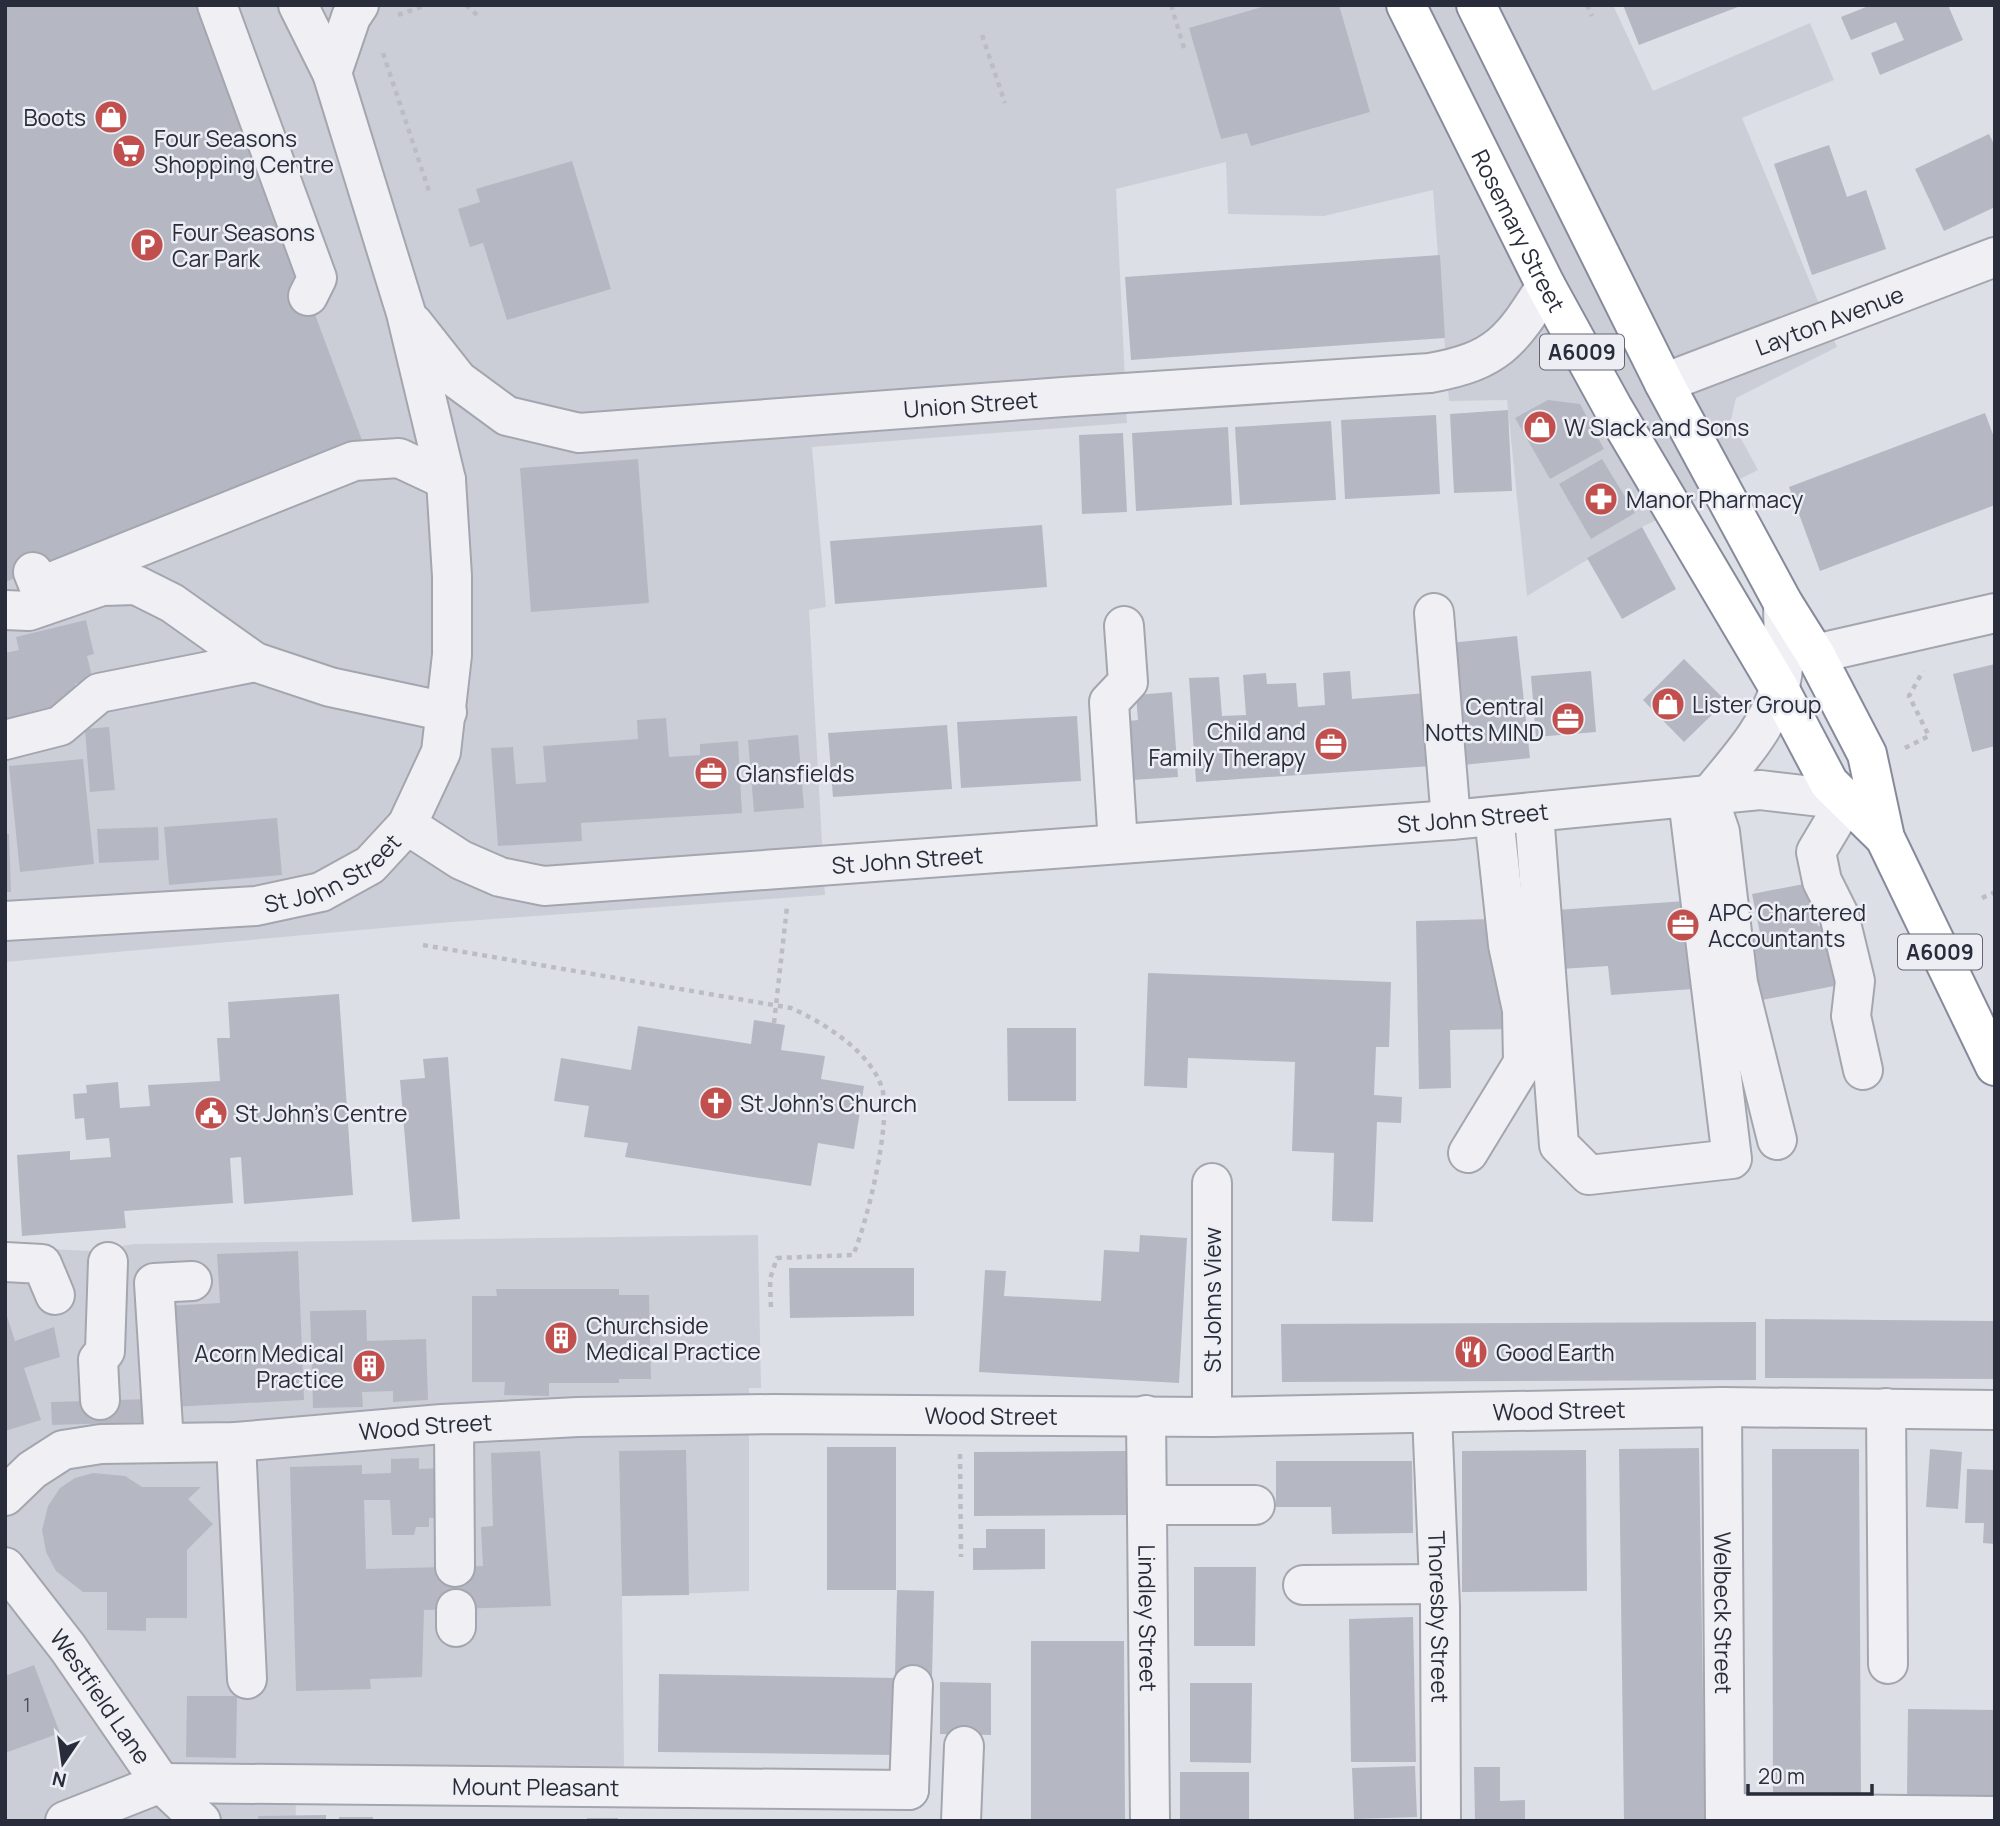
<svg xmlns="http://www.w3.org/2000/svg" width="2000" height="1826" font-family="Manrope,sans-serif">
<rect width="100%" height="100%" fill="#dddfe6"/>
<g fill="#ccced7">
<polygon points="5,5 1613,5 1653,91 1810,23 1834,80 1742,118 1837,347 1736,398 1731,420 1758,470 1642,527 1527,596 1507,400 1449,401 1433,190 1324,216 1228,214 1226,162 1116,189 1127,423 812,447 826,607 809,610 825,895 439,923 5,962"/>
<polygon points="758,1235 761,1388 749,1388 749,1591 622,1596 624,1766 295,1768 296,1821 5,1821 5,1247 93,1251 134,1244"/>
</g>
<g fill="#b5b8c2">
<polygon points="5,5 199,5 365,448 5,582"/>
<polygon points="1269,5 1339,5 1370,112 1251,146 1247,133 1221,139 1189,28"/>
<polygon points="1623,5 1743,5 1639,45"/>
<polygon points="1871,5 1948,5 1963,40 1880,75 1871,53 1904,40 1896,22 1851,40 1841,17"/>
<polygon points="1989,134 1995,146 1995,207 1944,231 1915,169"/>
<polygon points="1829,145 1847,197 1866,190 1886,249 1812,275 1774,164"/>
<polygon points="572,161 611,289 507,320 483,243 470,247 458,209 480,202 476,189"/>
<polygon points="1440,255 1445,338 1131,360 1125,277"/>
<polygon points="1548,400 1580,404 1604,449 1550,479 1515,418"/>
<polygon points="1508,410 1512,491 1454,493 1450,414"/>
<polygon points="1985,413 1995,440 1995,505 1820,571 1789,487"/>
<polygon points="1436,415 1440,494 1345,499 1341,420"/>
<polygon points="1331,421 1336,500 1240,505 1235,427"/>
<polygon points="1228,427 1232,505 1136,511 1132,433"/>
<polygon points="1123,433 1127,512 1082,514 1079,435"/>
<polygon points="638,459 649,603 531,612 520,468"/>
<polygon points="1602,459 1635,513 1591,539 1559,484"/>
<polygon points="1042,525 1047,587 835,604 830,541"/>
<polygon points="1642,527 1676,589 1622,619 1587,558"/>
<polygon points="86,620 94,654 87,656 93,680 75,684 77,696 59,701 63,714 5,730 5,653 19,650 16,637"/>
<polygon points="1517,636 1530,758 1463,765 1450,643"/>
<polygon points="1684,659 1726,701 1684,742 1643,700"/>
<polygon points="1995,664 1995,746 1972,752 1953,674"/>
<polygon points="1350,671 1352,699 1427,693 1432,766 1196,782 1189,678 1219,677 1222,716 1246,715 1243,675 1266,673 1267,684 1296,683 1298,707 1325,705 1323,673"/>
<polygon points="1591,671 1596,732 1536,737 1531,676"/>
<polygon points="1172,692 1178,777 1133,780 1129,721 1138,720 1136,695"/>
<polygon points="1077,716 1081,781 961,788 957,722"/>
<polygon points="666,718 669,757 700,755 700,744 738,741 742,813 581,823 582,841 498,846 491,748 513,747 516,784 546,782 543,746 638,739 637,720"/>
<polygon points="947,725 952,789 833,797 828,733"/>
<polygon points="109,727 115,790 90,792 85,729"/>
<polygon points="798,735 804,808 754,812 748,740"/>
<polygon points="83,759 94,864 20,872 9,766"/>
<polygon points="277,818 282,875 169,885 164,827"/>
<polygon points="158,827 159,860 99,863 97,829"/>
<polygon points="5,834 9,834 11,892 5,892"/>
<polygon points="1809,883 1818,926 1827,924 1839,985 1762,1000 1750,935 1760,933 1752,894"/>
<polygon points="1700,900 1706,988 1611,995 1608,966 1560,969 1556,910"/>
<polygon points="1493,919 1494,980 1510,980 1511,1029 1450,1030 1451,1088 1419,1089 1416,921"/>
<polygon points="1148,973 1391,982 1389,1047 1376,1047 1374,1095 1402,1097 1401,1123 1377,1122 1373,1222 1332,1221 1334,1153 1292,1151 1295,1062 1188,1058 1187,1088 1144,1086"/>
<polygon points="339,994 353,1195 244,1204 241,1157 230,1158 233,1203 124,1211 126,1228 22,1236 17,1155 70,1151 70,1160 111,1157 109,1138 86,1140 84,1118 75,1119 73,1094 87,1093 86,1085 118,1082 120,1108 150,1106 148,1085 220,1081 217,1038 230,1038 228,1002"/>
<polygon points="754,1020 785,1025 781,1050 825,1056 821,1079 864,1086 854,1149 818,1143 811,1186 625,1157 628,1143 584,1137 589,1106 554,1101 561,1058 631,1070 638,1026 751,1044"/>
<polygon points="1007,1028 1076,1028 1076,1101 1008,1101"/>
<polygon points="448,1057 460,1219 412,1222 400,1080 425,1078 423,1059"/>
<polygon points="1140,1235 1187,1238 1179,1383 979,1372 985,1270 1006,1271 1004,1296 1101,1301 1104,1250 1139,1252"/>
<polygon points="298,1251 304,1400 171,1407 165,1306 220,1303 217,1254"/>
<polygon points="789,1268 914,1268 914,1316 790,1318"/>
<polygon points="496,1289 619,1289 619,1295 649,1295 651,1379 619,1379 619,1383 549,1383 549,1396 504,1395 505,1382 472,1382 472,1296 497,1296"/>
<polygon points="5,1310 15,1341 54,1327 60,1357 24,1368 41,1420 5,1431"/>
<polygon points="366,1310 367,1341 426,1339 428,1400 393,1402 393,1391 362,1392 363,1407 313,1408 310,1311"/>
<polygon points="1765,1319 1993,1321 1995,1379 1765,1378"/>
<polygon points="1756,1322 1756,1380 1282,1382 1281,1324"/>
<polygon points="150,1399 151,1422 52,1425 51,1402"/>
<rect x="827" y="1447" width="69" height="143"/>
<polygon points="1699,1448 1705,1821 1624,1821 1619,1449"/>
<polygon points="1772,1449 1859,1449 1861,1797 1773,1798"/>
<polygon points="1930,1449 1962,1452 1958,1509 1926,1507"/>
<polygon points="686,1450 689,1595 622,1596 619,1451"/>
<polygon points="1586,1450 1587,1591 1462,1592 1462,1451"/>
<polygon points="540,1451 551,1606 424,1610 422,1677 370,1679 371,1689 296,1691 290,1467 362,1465 362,1474 391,1473 391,1459 419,1458 419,1469 442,1468 443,1518 429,1518 429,1527 416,1527 414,1535 392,1535 390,1500 364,1500 366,1569 483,1566 481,1527 493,1526 491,1453"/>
<polygon points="1126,1451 1127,1515 974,1516 974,1452"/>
<polygon points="1276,1461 1412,1461 1413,1533 1332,1534 1331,1507 1276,1507"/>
<polygon points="1967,1469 1995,1470 1995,1544 1983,1543 1984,1523 1965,1523"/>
<polygon points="93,1473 125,1476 142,1487 201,1487 188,1499 213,1524 187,1550 187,1618 146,1618 146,1631 107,1630 107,1592 83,1592 56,1571 46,1552 42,1530 48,1506 60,1488 75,1478"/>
<polygon points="986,1529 1045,1529 1045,1569 973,1570 973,1548 986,1548"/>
<polygon points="1194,1567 1256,1567 1255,1646 1194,1646"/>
<polygon points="897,1590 934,1591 932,1678 895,1676"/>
<polygon points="1413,1617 1416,1762 1351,1762 1349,1619"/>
<polygon points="1031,1641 1124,1641 1125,1821 1031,1821"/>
<polygon points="34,1665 60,1733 5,1753 5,1676"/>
<polygon points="659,1674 896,1678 894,1755 658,1752"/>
<polygon points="940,1682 991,1683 991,1735 940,1734"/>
<polygon points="1190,1683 1252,1683 1251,1763 1190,1762"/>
<polygon points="187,1696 237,1696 236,1758 186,1757"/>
<polygon points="1908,1709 1995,1710 1995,1796 1907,1795"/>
<polygon points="1415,1766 1417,1817 1354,1819 1352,1768"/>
<polygon points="1474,1767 1500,1767 1500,1801 1525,1800 1525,1820 1475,1821"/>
<rect x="1180" y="1772" width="69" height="49"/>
<polygon points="326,1815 326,1821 259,1821 258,1816"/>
<rect x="339" y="1817" width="34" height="4"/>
<rect x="587" y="1818" width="31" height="3"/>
</g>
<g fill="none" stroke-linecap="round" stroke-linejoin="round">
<defs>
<g id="minor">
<polyline points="217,5 317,278 308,296"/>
<polyline points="332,73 351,17 359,5"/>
<path id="s1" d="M 413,323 L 458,380 L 507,416 L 579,433 L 1063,397 L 1430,373 C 1497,361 1511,342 1546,286"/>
<path id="s2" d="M 1664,383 L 1995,257"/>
<polyline points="33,572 39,587 354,461 399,458 446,480"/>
<polyline points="5,610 29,611 102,586 136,585 172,603 255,662 330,687 447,712"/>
<polyline points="1434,613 1451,820"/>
<polyline points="1815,654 1995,613"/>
<polyline points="5,740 60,726 99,693 255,662"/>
<polyline points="1708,797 1720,832 1738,983 1777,1140"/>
<path d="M 1708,797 C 1734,764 1767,731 1779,689 C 1787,663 1783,631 1783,603"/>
<polyline points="1534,813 1559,1145 1589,1175 1732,1159 1688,799"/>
<path id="s3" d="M 407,825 L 461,860 L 500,877 L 544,886 L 1451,820 L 1760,790 L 1847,800 L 1816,852 L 1822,881 L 1839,915 L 1855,981 L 1851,1016 L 1863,1070"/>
<polyline points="1118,844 1109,702 1128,682 1124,626"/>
<path id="s4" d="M 5,921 L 256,906 L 321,892 L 370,865 L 407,825 L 441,752 L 452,655 L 452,576 L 446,480 L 406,313 L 332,73 L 298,5"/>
<polyline points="1468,1153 1523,1063 1522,1010 1508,945 1494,816"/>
<polyline points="1212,1183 1212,1417"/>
<polyline points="5,1262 42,1264 55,1295"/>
<polyline points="100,1400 98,1360 105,1351 108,1262"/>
<path id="s5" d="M 1722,1407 L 1725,1821"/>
<polyline points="1886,1408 1888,1664"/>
<path id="s6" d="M 1432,1414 L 1440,1606 L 1441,1821"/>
<path id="s7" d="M 1146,1415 L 1150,1821"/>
<polyline points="454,1424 455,1567"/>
<polyline points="236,1442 247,1679"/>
<polyline points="164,1443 154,1283 192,1281"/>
<path id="s8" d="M 5,1496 L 32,1470 L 63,1450 L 101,1444 L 236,1442 L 442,1424 L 578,1417 L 772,1414 L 1212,1417 L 1722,1407 L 1995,1410"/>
<polyline points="1148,1505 1255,1505"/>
<path id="s9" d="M 5,1567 L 68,1648 L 161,1783 L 201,1821"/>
<polyline points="1303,1585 1439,1584"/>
<polyline points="456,1609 456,1627"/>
<polyline points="909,1790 913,1685"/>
<polyline points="1725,1813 1995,1816"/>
<path id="s10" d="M 65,1821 L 161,1783 L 909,1790"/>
<polyline points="961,1821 964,1746"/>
</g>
<g id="highway">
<path id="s11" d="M 1406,5 L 1546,286 L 1613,408 L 1779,688 L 1829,783 L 1885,838"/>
<polyline points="1476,5 1664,383 1783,603 1815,654 1867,754 1885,838 1995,1066"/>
</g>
</defs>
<use href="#minor" stroke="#a3a6af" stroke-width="42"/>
<use href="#highway" stroke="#868b9b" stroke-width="42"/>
<g stroke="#bcbdc4" stroke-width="4.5" stroke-dasharray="5 5" stroke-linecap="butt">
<polyline points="466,5 477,15"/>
<polyline points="1171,5 1184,48"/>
<polyline points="1587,5 1592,16"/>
<polyline points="398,15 427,5"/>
<polyline points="982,35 1005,103"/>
<polyline points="383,53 429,191"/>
<polyline points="1905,748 1929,736 1909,696 1923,671"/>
<polyline points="1982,898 1995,892"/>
<path d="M 423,945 L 791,1008 C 823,1022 871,1052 882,1088 C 892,1120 867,1224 853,1255 L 777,1258 L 770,1279 L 771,1310"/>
<polyline points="774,1023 787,907"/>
<polyline points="960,1454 961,1557"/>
</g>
<use href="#minor" stroke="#f0f0f4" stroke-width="38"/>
<use href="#highway" stroke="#fff" stroke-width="38"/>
</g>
<defs>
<symbol id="shop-disc" viewBox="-11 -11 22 22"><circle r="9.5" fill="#c04f4d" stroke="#eceef4"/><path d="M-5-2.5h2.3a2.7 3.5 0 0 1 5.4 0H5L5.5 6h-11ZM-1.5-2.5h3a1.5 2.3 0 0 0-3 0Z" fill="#fff"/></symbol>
<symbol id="supermarket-disc" viewBox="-11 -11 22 22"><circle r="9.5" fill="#c04f4d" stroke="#eceef4"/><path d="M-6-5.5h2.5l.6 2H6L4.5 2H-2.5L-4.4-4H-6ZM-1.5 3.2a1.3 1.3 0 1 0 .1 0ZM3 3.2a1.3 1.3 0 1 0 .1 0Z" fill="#fff"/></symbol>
<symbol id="parking-disc" viewBox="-11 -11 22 22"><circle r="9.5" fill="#c04f4d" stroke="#eceef4"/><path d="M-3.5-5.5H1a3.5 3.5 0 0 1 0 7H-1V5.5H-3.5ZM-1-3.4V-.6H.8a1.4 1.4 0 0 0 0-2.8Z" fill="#fff"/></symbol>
<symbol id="pharmacy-disc" viewBox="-11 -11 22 22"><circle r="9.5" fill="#c04f4d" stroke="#eceef4"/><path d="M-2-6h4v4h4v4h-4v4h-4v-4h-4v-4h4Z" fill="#fff"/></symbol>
<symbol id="office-disc" viewBox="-11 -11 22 22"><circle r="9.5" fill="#c04f4d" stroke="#eceef4"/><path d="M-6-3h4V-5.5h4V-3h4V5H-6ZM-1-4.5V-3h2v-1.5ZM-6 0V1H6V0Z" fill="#fff"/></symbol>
<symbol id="church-disc" viewBox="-11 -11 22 22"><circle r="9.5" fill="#c04f4d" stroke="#eceef4"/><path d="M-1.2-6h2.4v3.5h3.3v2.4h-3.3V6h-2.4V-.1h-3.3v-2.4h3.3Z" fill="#fff"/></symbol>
<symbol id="civic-disc" viewBox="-11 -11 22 22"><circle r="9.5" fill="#c04f4d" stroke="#eceef4"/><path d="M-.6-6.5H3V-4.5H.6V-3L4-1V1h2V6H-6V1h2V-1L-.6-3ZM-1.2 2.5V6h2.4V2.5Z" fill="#fff"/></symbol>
<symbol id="building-disc" viewBox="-11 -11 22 22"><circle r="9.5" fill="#c04f4d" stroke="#eceef4"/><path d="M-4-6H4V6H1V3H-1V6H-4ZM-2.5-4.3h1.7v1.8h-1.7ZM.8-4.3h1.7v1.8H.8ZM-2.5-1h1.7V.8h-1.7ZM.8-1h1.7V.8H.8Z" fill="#fff"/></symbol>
<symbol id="restaurant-disc" viewBox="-11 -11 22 22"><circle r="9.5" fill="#c04f4d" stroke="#eceef4"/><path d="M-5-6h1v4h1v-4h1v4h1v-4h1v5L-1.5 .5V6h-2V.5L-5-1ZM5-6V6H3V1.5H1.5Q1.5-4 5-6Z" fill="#fff"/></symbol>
</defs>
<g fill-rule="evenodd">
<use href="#shop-disc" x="92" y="98" width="38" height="38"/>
<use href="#supermarket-disc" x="110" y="132" width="38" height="38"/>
<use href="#parking-disc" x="128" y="226" width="38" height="38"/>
<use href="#shop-disc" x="1521" y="408" width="38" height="38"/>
<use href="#pharmacy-disc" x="1582" y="480" width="38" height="38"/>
<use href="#shop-disc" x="1649" y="685" width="38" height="38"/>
<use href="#office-disc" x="1549" y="700" width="38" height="38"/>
<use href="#office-disc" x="1312" y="725" width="38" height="38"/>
<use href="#office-disc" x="692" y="754" width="38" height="38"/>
<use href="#office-disc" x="1664" y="906" width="38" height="38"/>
<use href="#church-disc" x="697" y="1084" width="38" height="38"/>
<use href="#civic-disc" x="192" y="1094" width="38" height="38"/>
<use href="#building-disc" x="542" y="1319" width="38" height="38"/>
<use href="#restaurant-disc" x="1452" y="1333" width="38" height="38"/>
<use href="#building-disc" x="350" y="1347" width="38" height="38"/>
</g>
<g text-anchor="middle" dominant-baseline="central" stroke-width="5" stroke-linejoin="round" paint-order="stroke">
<g font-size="19" fill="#4b4f5d">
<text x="27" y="1705">1</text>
</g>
<g fill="#eceef4" stroke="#636672" stroke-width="2">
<rect x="1540" y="334.5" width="84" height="35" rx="5"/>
<rect x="1898" y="934.5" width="84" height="35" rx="5"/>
</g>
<g font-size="21" font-weight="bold" fill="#282c3b">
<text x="1582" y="352">A6009</text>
<text x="1940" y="952">A6009</text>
</g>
<g font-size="23" fill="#282c3b" stroke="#eceef4" text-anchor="start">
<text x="86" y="117" text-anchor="end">Boots</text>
<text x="154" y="138">Four Seasons<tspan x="154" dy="26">Shopping Centre</tspan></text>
<text x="172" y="232">Four Seasons<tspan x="172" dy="26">Car Park</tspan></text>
<text x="1564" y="427">W Slack and Sons</text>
<text x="1626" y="499">Manor Pharmacy</text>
<text x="1692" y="704">Lister Group</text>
<text x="1544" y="706" text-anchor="end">Central<tspan x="1544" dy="26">Notts MIND</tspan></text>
<text x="1306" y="731" text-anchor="end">Child and<tspan x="1306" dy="26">Family Therapy</tspan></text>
<text x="736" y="773">Glansfields</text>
<text x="1708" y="912">APC Chartered<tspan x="1708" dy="26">Accountants</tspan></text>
<text x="740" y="1103">St John's Church</text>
<text x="235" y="1113">St John's Centre</text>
<text x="586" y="1325">Churchside<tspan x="586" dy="26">Medical Practice</tspan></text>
<text x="1496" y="1352">Good Earth</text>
<text x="344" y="1353" text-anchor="end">Acorn Medical<tspan x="344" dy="26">Practice</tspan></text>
</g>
<g font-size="23" fill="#282c3b" stroke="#eceef4">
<text stroke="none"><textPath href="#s11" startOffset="252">Rosemary Street</textPath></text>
<text stroke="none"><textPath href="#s2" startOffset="177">Layton Avenue</textPath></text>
<text stroke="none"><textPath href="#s1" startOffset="600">Union Street</textPath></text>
<text stroke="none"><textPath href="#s3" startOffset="1083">St John Street</textPath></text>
<text stroke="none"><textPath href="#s3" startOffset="516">St John Street</textPath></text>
<text stroke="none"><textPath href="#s4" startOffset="336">St John Street</textPath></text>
<text transform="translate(1212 1300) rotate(-90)">St Johns View</text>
<text stroke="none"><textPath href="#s8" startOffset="1572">Wood Street</textPath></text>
<text stroke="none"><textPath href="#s8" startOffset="1004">Wood Street</textPath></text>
<text stroke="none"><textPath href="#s8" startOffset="438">Wood Street</textPath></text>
<text stroke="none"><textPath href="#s5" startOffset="206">Welbeck Street</textPath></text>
<text stroke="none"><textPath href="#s6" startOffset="203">Thoresby Street</textPath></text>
<text stroke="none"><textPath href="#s7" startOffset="203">Lindley Street</textPath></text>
<text stroke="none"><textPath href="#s9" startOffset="161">Westfield Lane</textPath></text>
<text stroke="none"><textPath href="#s10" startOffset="478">Mount Pleasant</textPath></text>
</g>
</g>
<rect width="2000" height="1826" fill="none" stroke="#282c3b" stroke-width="14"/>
<g transform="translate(63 1763) rotate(193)" stroke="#eceef4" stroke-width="5" paint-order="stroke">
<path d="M0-5L12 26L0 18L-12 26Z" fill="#282c3b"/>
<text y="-10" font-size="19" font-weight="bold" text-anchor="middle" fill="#282c3b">N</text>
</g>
<path d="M1748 1784v10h124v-10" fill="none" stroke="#282c3b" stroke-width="3.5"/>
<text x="1758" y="1784" font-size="21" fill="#282c3b" stroke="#eceef4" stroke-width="5" paint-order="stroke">20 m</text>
</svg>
